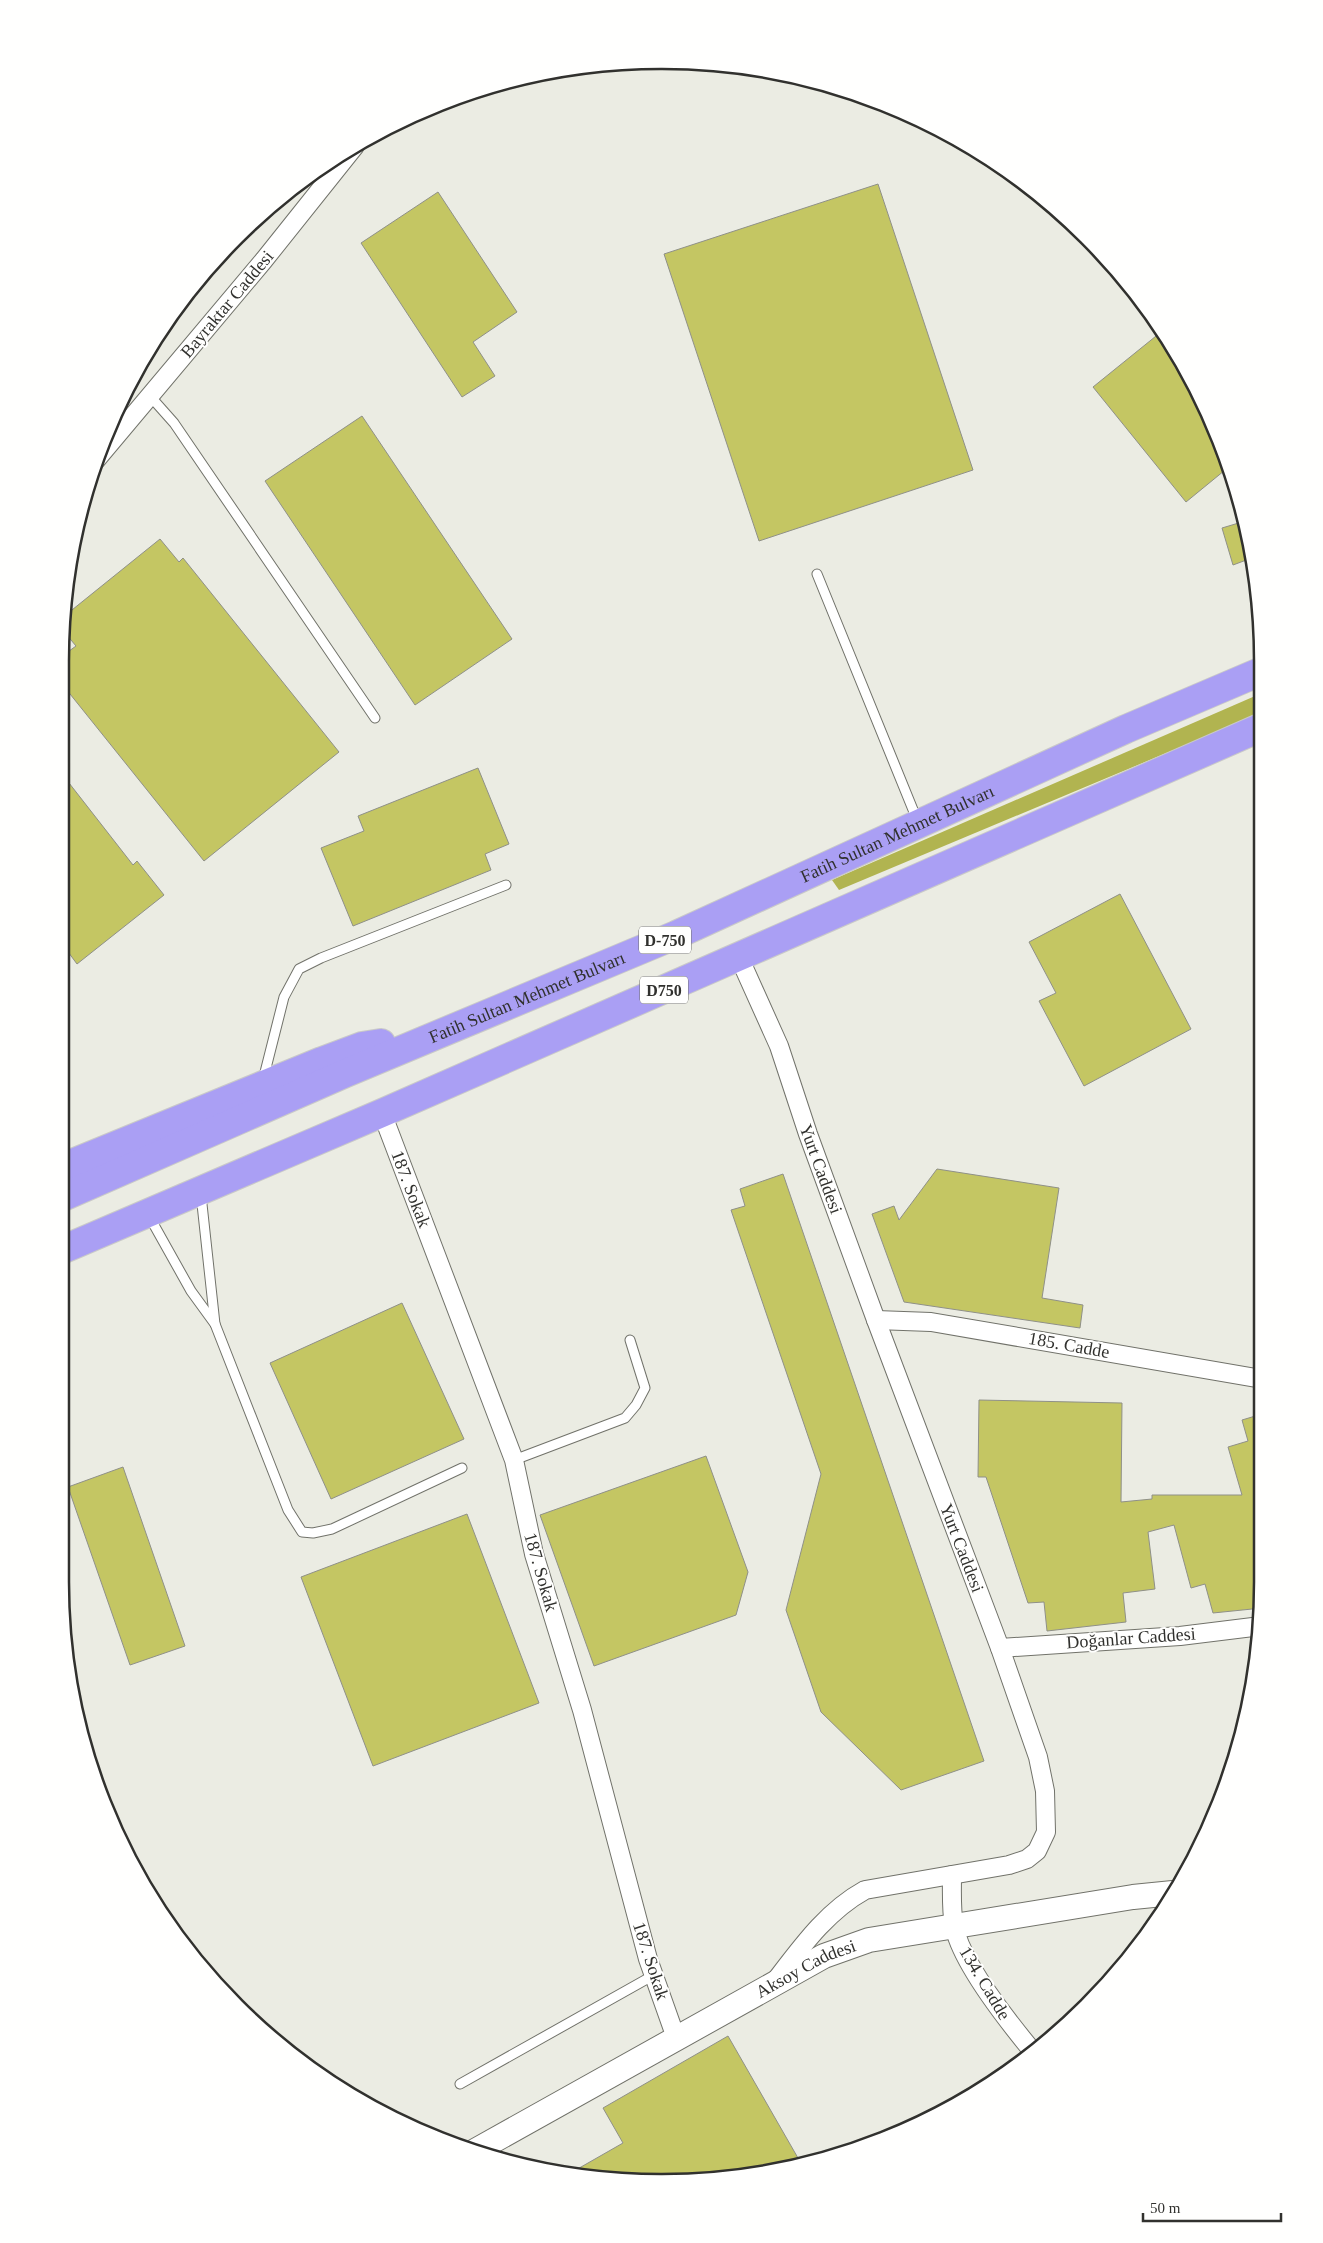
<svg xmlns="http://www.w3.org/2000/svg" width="1323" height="2243" font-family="Georgia,serif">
<rect width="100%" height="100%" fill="#ebece3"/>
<polygon fill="#b1b450" points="1262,693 1262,713 839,890 832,880"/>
<g fill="#c4c663" stroke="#8f9088">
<polygon points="878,184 973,470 759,541 664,254"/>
<polygon points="438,192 517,312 473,342 495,376 462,397 361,243"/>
<polygon points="1161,332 1182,360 1230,466 1186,502 1093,387"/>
<polygon points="362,416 512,639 415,705 265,481"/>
<polygon points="1242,522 1249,559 1233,565 1222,528"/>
<polygon points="160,539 179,562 183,558 339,752 204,861 62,684 61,657 76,646 61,628 62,618"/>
<polygon points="478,768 509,844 485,854 491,870 353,926 321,848 364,831 358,816"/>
<polygon points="62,774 133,865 137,861 164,895 77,964 63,945"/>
<polygon points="1120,894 1191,1029 1084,1086 1039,1001 1056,993 1029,942"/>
<polygon points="937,1169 1059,1188 1042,1298 1083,1305 1080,1328 904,1302 872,1214 894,1206 899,1220"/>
<polygon points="783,1174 984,1761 901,1790 821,1712 786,1610 821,1474 731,1210 745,1206 740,1189"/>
<polygon points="402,1303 464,1439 331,1499 270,1363"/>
<polygon points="979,1400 1122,1403 1121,1502 1152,1499 1152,1495 1242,1495 1228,1447 1248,1441 1242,1420 1262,1414 1262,1608 1213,1613 1205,1584 1191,1588 1174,1525 1148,1532 1155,1589 1123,1593 1126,1622 1047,1631 1044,1602 1028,1603 986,1477 978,1477"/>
<polygon points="706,1456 748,1572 736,1615 594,1666 540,1515"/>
<polygon points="123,1467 185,1646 130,1665 68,1487"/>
<polygon points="467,1514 539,1703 373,1766 301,1577"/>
<polygon points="728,2036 802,2165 779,2171 662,2183 574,2171 623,2143 603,2108"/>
</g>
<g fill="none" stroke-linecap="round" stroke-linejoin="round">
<defs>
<g id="lane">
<polyline points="150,396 174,423 375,718"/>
<polyline points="817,574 918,822"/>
<polyline points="263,1080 284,997 299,969 321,958 506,885"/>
<polyline points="201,1195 215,1324"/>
<polyline points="149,1216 191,1291 215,1324 288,1510 302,1532 313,1533 332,1529 462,1468"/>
<polyline points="514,1460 625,1418 636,1405 645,1388 630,1340"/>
<polyline points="460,2084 654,1975"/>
</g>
<g id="street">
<polyline points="96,460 264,260 355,146"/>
<path d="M 739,957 L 779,1046 L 808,1134 L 876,1320 L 1000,1648 L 1038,1757 L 1045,1791 L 1046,1832 L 1037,1851 L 1027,1859 L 1009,1865 L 865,1890 C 827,1911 802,1946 776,1980"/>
<polyline points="382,1113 514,1460 534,1554 582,1710 648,1959 676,2038"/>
<polyline points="876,1320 931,1322 1262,1379"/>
<polyline points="1000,1648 1180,1636 1261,1626"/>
<path d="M 952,1875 C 952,1891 951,1909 954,1925 C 960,1962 1010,2024 1034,2053"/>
</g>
<g id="secondary">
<path id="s1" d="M 475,2151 L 824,1956 L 869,1940 L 1133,1897 L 1173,1893"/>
</g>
<g id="highway">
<polyline points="63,1167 322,1061 362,1046 381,1043"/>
<path id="s2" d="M 63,1197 L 346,1073 L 676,935 L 1126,729 L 1262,671"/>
<polyline points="64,1249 382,1113 1262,727"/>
</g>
</defs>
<use href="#lane" stroke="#71726a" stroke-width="11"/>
<use href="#street" stroke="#71726a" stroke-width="20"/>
<use href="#secondary" stroke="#71726a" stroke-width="26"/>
<use href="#highway" stroke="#c9c9c9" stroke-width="30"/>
<use href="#lane" stroke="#fff" stroke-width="9"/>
<use href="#street" stroke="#fff" stroke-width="18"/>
<use href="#secondary" stroke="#fff" stroke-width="24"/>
<use href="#highway" stroke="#aa9ff4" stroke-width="28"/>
</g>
<g text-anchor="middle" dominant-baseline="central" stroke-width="4" stroke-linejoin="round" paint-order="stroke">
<g fill="#fffffe" stroke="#6f6f6c" stroke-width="1">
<rect x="639" y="926.5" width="52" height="27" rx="4"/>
<rect x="640" y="976.5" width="48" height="27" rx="4"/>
</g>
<g font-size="16" font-weight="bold" fill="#31312e">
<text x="665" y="940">D-750</text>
<text x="664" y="990">D750</text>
</g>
<g font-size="18" fill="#31312e" stroke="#fffffe">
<text transform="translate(227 304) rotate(-50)">Bayraktar Caddesi</text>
<text stroke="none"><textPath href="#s2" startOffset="910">Fatih Sultan Mehmet Bulvarı</textPath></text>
<text stroke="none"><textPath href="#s2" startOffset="505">Fatih Sultan Mehmet Bulvarı</textPath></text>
<text transform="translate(821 1169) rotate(70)">Yurt Caddesi</text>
<text transform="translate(411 1189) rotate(69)">187. Sokak</text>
<text transform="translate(1069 1345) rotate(10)">185. Cadde</text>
<text transform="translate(962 1548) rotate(69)">Yurt Caddesi</text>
<text transform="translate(541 1572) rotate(74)">187. Sokak</text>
<text transform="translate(1131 1638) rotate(-4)">Doğanlar Caddesi</text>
<text transform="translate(651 1961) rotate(72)">187. Sokak</text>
<text stroke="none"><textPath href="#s1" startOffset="378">Aksoy Caddesi</textPath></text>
<text transform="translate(985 1983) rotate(59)">134. Cadde</text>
</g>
</g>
<path d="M0 0H1323V2243H0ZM661 69H662A592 592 0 0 1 1254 661V1582A592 592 0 0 1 662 2174H661A592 592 0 0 1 69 1582V661A592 592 0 0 1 661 69Z" fill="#fffffe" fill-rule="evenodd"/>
<path fill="none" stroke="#31312e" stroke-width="2.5" d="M661 69H662A592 592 0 0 1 1254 661V1582A592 592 0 0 1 662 2174H661A592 592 0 0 1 69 1582V661A592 592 0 0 1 661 69Z"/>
<path d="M1143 2213v8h138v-8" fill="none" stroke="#31312e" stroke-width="2.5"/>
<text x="1150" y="2213" font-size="15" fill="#31312e" stroke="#fffffe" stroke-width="4" paint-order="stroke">50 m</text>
</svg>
